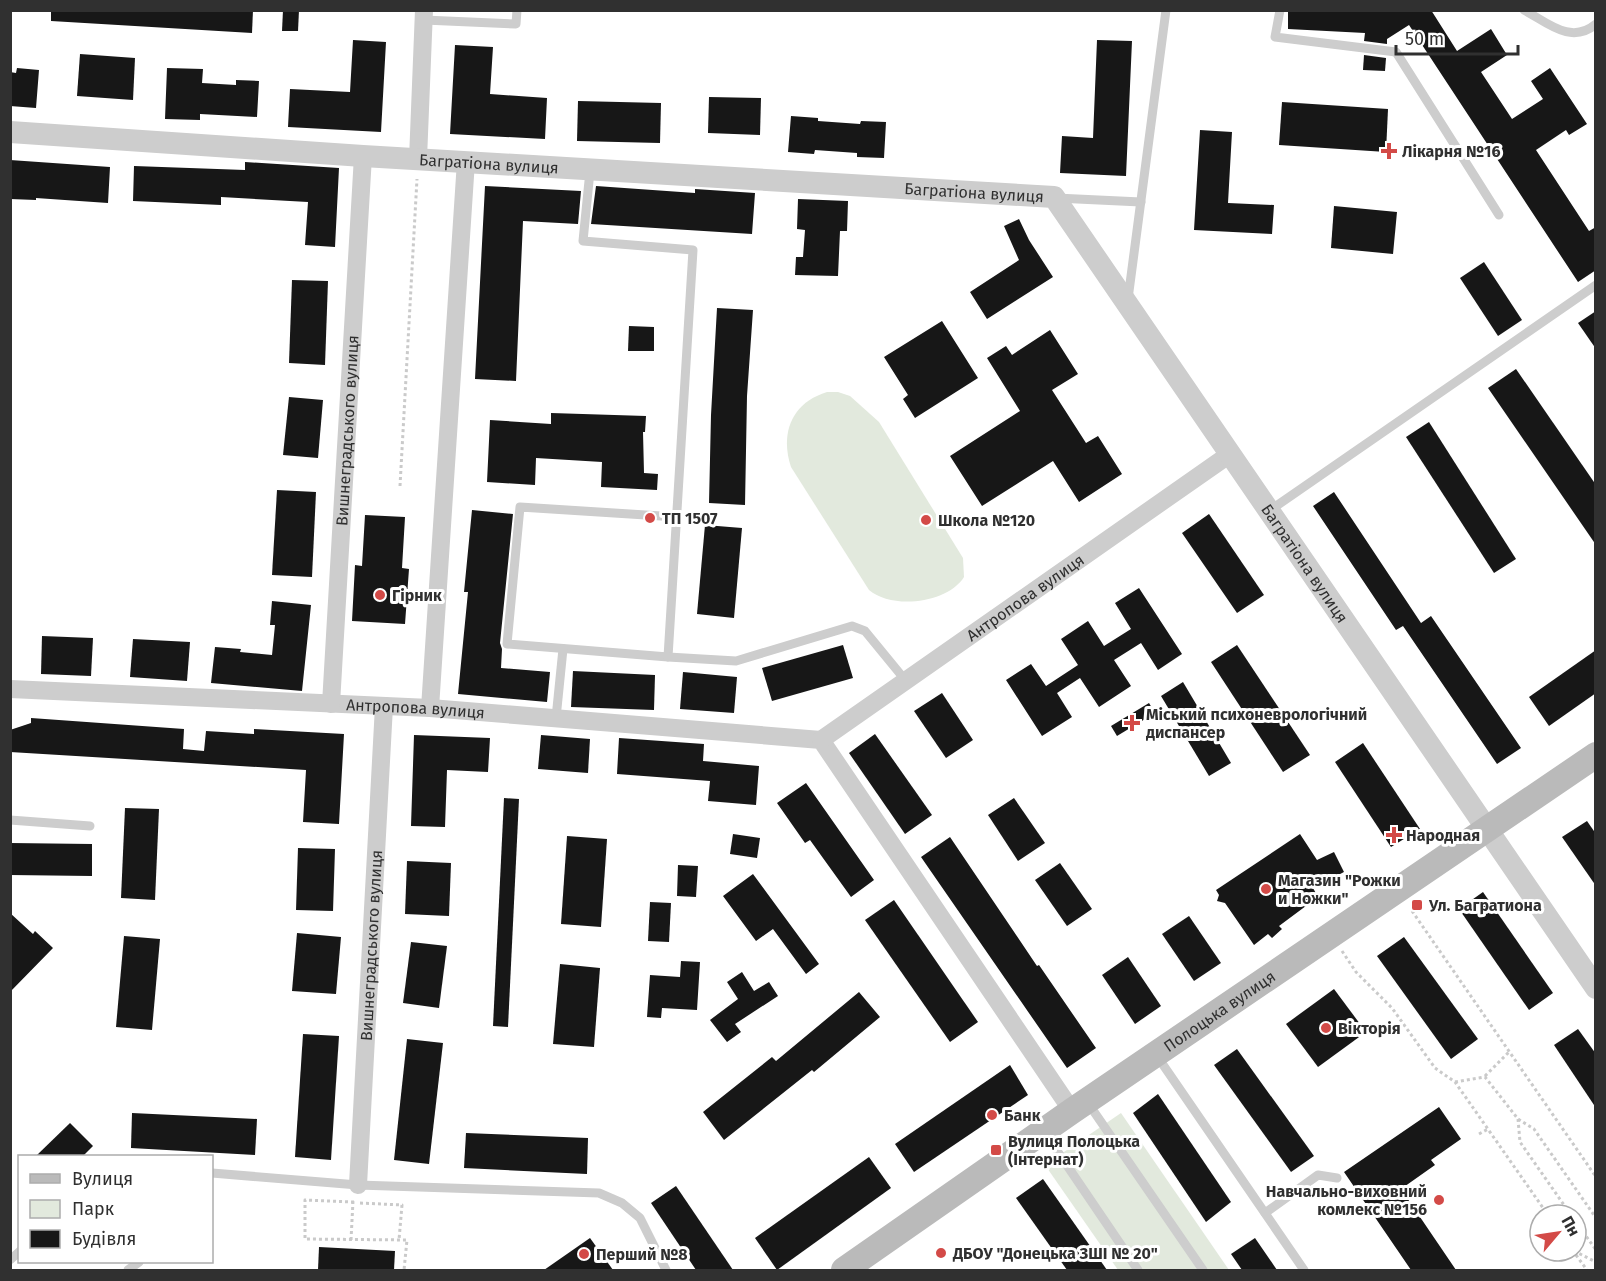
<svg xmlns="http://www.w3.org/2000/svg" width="1606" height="1281" font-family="'Fira Sans',sans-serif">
<rect width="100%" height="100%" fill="#fff"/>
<g fill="#e2e9dd">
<path d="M 827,392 L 838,392 L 850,396 L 879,422 L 963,558 L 964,577 C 948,603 892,610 869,590 L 791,467 C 780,434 791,403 827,392 Z"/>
<polygon points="1121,1113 1229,1270 1118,1270 1045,1165"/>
</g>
<g fill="#171717">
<polygon points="51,10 253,10 252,33 51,21"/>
<polygon points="283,10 299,10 298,31 282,31"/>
<polygon points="1288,10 1431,10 1457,51 1491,29 1507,55 1481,72 1512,119 1543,99 1531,81 1550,68 1587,124 1569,135 1566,130 1536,150 1589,231 1596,227 1596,270 1578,282 1409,25 1387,39 1387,44 1364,41 1365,33 1288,29"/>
<polygon points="353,40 386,42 381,132 288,127 290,89 350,92"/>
<polygon points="1097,40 1132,41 1126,176 1060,173 1062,136 1093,138"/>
<polygon points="455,45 493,47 490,94 547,98 545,139 450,134"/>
<polygon points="80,54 135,58 133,100 77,96"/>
<polygon points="1364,55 1386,58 1385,71 1363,70"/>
<polygon points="17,68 39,70 36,108 10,106 10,72 16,73"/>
<polygon points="167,68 203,69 202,83 236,85 236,80 259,81 257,117 200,114 200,120 165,119"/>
<polygon points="709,97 761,98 760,135 708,133"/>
<polygon points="578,101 661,103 660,143 577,141"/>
<polygon points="1282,102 1388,109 1386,152 1279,145"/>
<polygon points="791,116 818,118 818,121 860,124 861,121 886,122 884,158 857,157 857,153 815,150 814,154 788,152"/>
<polygon points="1200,130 1232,132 1228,203 1274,205 1272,234 1194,230"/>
<polygon points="10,160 110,167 108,203 36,198 36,200 10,199"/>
<polygon points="245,162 339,168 335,247 305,245 308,202 221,197 221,205 133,201 134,166 245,170"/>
<polygon points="485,186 581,191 578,224 523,221 516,381 475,379"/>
<polygon points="596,186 695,193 695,189 755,193 752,234 591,224"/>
<polygon points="798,199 848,201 847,231 840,231 838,276 795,275 796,257 803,257 805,230 797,229"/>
<polygon points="1334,206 1397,212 1393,254 1331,248"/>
<polygon points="1019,219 1029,240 1053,277 987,319 970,292 1019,260 1004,226"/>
<polygon points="1484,262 1522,320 1498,336 1460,278"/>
<polygon points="292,280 328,281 325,365 289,363"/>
<polygon points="717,308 753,310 747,396 745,505 709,503 711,415"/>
<polygon points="1596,311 1596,349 1578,323"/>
<polygon points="942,321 978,378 915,418 903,399 908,395 884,357"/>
<polygon points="629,326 654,327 654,351 628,351"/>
<polygon points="1050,330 1078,374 1052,390 1086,443 1098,436 1122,474 1079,502 1053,461 982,506 950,456 1020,411 987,358 1006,346 1012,355"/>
<polygon points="1516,369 1596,485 1596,545 1488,388"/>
<polygon points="289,397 323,400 318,458 283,455"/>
<polygon points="551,413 646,416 645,432 643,432 644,473 658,474 657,490 601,487 602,462 536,458 535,485 487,482 490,420 551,424"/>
<polygon points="1429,422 1516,559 1494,573 1406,437"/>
<polygon points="277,490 316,492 312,577 272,575"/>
<polygon points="1334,492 1421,623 1431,616 1521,748 1497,764 1403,626 1396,630 1313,506"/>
<polygon points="472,510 513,514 500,643 502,649 501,668 550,672 547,702 458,694 468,592 464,592"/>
<polygon points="1209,514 1264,595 1237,613 1182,533"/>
<polygon points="365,515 405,517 402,568 409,569 405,624 352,621 355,565 362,566"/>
<polygon points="705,525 742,528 734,618 697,614"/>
<polygon points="1139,588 1182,654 1158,670 1141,643 1114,660 1131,686 1099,707 1080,678 1057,693 1072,717 1042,736 1006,680 1031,664 1046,686 1078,665 1061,639 1088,621 1104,646 1131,629 1115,603"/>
<polygon points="272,601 311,605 302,691 211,683 215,647 241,649 240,652 272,655 275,625 270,625"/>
<polygon points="42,636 93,638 91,676 41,674"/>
<polygon points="133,639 190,642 187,681 130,677"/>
<polygon points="843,645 853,678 772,701 762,668"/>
<polygon points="1237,645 1310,755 1283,772 1211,662"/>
<polygon points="1596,650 1596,693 1549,726 1529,697"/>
<polygon points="573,671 655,675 654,710 571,707"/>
<polygon points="683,672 737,677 734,713 680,709"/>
<polygon points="1183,682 1231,763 1209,776 1161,696"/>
<polygon points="942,693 973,740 946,758 914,711"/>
<polygon points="1149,703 1155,713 1117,736 1111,726"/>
<polygon points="31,718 184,729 183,749 204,751 206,731 254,734 254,729 344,734 339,824 303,822 306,770 10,752 10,730 31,723"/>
<polygon points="875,734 932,815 905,834 849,753"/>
<polygon points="414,735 490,738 488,772 447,770 445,827 411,826"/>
<polygon points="541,735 590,739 588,773 538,769"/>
<polygon points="619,738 704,744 703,761 759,766 756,805 708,801 710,781 617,774"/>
<polygon points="1363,743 1420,829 1391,847 1335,762"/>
<polygon points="806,783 874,880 851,897 810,840 805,843 777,803"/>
<polygon points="504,798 519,799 508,1027 493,1026"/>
<polygon points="1014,798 1045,843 1018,861 988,815"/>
<polygon points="125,808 159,809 155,900 121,898"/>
<polygon points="1587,821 1596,834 1596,886 1562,837"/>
<polygon points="733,834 760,838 757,858 730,854"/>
<polygon points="1300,834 1317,860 1334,852 1344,872 1313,888 1318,897 1279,926 1282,929 1272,938 1268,934 1254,945 1225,903 1217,901 1219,895 1216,890"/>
<polygon points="567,836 607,839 601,927 561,924"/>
<polygon points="950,837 1037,966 1039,965 1096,1048 1067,1068 921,857"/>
<polygon points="10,843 92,844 92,876 10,875"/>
<polygon points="298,848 335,849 333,911 296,910"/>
<polygon points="407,861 451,863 449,916 405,914"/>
<polygon points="1060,863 1092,909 1067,926 1035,880"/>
<polygon points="678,865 698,866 696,897 677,896"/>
<polygon points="753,874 819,964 806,974 773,929 756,941 723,896"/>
<polygon points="1483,892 1553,993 1529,1010 1459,909"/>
<polygon points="894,900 978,1022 950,1042 865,920"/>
<polygon points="650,902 671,903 669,942 648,941"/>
<polygon points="10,913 33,934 35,931 53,948 10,992"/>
<polygon points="1189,916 1221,963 1194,981 1162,934"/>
<polygon points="297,933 341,937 336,994 292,991"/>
<polygon points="124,936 160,939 152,1030 116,1027"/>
<polygon points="1404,937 1478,1039 1451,1059 1377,956"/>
<polygon points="411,942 447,946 439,1008 403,1003"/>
<polygon points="1128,957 1161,1006 1135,1024 1102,975"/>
<polygon points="681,961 700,962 697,1010 662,1008 661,1018 647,1017 650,975 680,977"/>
<polygon points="560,964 600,968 594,1047 553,1044"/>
<polygon points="742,972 754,991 769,982 778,996 735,1024 741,1032 727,1042 710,1020 738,999 727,982"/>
<polygon points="1334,989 1366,1032 1318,1067 1286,1024"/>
<polygon points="859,992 880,1017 814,1072 812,1070 724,1140 703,1112 772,1057 776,1061"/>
<polygon points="1578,1029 1596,1054 1596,1108 1554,1045"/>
<polygon points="303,1034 339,1036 331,1160 295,1157"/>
<polygon points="407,1039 443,1043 429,1164 394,1160"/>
<polygon points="1237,1049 1314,1156 1291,1172 1214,1065"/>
<polygon points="1010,1065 1028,1095 914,1172 895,1144"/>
<polygon points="1158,1094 1231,1202 1206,1222 1133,1113"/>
<polygon points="1439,1107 1461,1139 1431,1160 1435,1165 1401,1189 1456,1270 1411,1270 1344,1172"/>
<polygon points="132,1113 257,1119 255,1155 131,1148"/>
<polygon points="70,1123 93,1146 83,1156 36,1156"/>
<polygon points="466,1133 588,1138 587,1174 464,1168"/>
<polygon points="869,1157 891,1188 777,1270 755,1238"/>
<polygon points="1043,1179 1107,1270 1067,1270 1016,1198"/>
<polygon points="676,1186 733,1270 696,1270 651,1203"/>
<polygon points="590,1238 613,1270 544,1270"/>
<polygon points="1255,1238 1277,1270 1242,1270 1231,1254"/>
<polygon points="319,1247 395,1251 394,1270 318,1270"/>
</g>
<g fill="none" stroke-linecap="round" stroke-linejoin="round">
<g stroke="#cacaca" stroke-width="3" stroke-dasharray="3 3" stroke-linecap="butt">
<polyline points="400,486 417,179"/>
<polyline points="1412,911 1596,1177"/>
<polyline points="1342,951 1356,972 1392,1008 1435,1068 1455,1082 1548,1215"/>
<polyline points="1485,1076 1509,1052"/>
<polyline points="1455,1082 1485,1077 1518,1119 1534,1129 1596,1218"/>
<polyline points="1518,1119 1520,1142 1571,1215"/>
<polyline points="1479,1134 1488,1129"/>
<polyline points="354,1202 305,1200 305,1239 407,1240 404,1270"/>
<polyline points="360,1203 402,1205 399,1240"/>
<polyline points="1576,1222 1596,1250"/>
<polyline points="351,1240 353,1201"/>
<polyline points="1574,1251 1596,1262"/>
<polyline points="1576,1255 1587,1270"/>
</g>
<g stroke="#cdcdcd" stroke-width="9">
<polyline points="1280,10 1275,37 1396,52 1499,215"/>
<path d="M 1524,10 C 1548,23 1571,45 1596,24"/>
<polyline points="424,20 516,24 517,10"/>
<polyline points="590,171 583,241 693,250 668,657 507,644 520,507 677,517"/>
<polyline points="1056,198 1141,202"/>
<polyline points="1128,299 1166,10"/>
<polyline points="1269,511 1596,285"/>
<polyline points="668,657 736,661 852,626 865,631 906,681"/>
<polyline points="556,718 563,649"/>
<polyline points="10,820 90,826"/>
<polyline points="1157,1056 1304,1270"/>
<polyline points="1088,1103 1203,1270"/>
<polyline points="1045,1133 1138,1270"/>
<polyline points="212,1173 358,1185 599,1193 622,1203 640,1218 666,1270"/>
<polyline points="1265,1213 1318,1175 1337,1178"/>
<polyline points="10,1260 20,1251"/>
<polyline points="128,1270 139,1262"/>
</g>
<g stroke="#cdcdcd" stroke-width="18">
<polyline points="418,159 424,10"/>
<path id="s1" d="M 10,689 L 430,708 L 821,740 L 1072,1111"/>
<path id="s2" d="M 331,704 L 363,156"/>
<polyline points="430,708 466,161"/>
<path id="s3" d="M 821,740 L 1230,454"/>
<path id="s4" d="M 358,1185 L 384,706"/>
</g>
<path stroke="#cdcdcd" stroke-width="22" id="s5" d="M 10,132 L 363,156 L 1054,197 L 1596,988"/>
<path stroke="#bababa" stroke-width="26" id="s6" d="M 844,1270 L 1072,1111 L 1596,755"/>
</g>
<g fill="#d34a47" stroke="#fff" stroke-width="2">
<path d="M1386 142h6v6h6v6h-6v6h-6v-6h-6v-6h6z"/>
<circle cx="650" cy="518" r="6"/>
<circle cx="926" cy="520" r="6"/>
<circle cx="380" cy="595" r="6"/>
<path d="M1129 714h6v6h6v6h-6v6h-6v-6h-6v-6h6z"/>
<path d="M1391 826h6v6h6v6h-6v6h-6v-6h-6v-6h6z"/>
<circle cx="1266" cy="889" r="6"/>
<rect x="1411" y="899" width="12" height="12" rx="3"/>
<circle cx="1326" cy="1028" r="6"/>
<circle cx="992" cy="1115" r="6"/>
<rect x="990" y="1144" width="12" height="12" rx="3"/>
<circle cx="1439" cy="1200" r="6"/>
<circle cx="941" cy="1253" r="6"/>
<circle cx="584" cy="1254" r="6"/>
</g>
<g text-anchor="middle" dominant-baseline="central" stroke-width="6" stroke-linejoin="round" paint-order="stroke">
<g font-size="16" font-weight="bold" fill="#303030" stroke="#fff" text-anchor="start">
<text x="1402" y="151">Лікарня №16</text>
<text x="662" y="518">ТП 1507</text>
<text x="938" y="520">Школа №120</text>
<text x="392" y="595">Гірник</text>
<text x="1146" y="714">Міський психоневрологічний<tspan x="1146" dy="18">диспансер</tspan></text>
<text x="1406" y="835">Народная</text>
<text x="1278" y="880">Магазин "Рожки<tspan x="1278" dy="18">и Ножки"</tspan></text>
<text x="1429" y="905">Ул. Багратиона</text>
<text x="1338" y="1028">Вікторія</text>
<text x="1004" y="1115">Банк</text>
<text x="1008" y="1141">Вулиця Полоцька<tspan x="1008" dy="18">(Інтернат)</tspan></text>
<text x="1427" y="1191" text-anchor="end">Навчально-виховний<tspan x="1427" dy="18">комлекс №156</tspan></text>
<text x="953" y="1253">ДБОУ "Донецька ЗШІ № 20"</text>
<text x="596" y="1254">Перший №8</text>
</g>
<g font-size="16" fill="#303030" stroke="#fff">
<text stroke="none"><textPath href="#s5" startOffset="480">Багратіона вулиця</textPath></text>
<text stroke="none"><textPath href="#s5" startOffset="966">Багратіона вулиця</textPath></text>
<text stroke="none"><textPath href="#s2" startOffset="274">Вишнеградського вулиця</textPath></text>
<text stroke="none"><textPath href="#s5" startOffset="1490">Багратіона вулиця</textPath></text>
<text stroke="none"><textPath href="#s3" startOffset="249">Антропова вулиця</textPath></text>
<text stroke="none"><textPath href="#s1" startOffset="406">Антропова вулиця</textPath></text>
<text stroke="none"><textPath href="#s4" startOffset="240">Вишнеградського вулиця</textPath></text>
<text stroke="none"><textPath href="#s6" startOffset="456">Полоцька вулиця</textPath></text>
</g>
</g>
<rect width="1606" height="1281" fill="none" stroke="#303030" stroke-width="24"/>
<rect x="18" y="1155" width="195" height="108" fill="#ffffff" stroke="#acacac" stroke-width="1.5"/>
<rect x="30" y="1174" width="30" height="9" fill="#bababa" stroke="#acacac" stroke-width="1.5"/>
<text x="72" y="1185" font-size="18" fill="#303030">Вулиця</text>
<rect x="30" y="1200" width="30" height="18" fill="#e2e9dd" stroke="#acacac" stroke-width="1.5"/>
<text x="72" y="1215" font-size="18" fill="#303030">Парк</text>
<rect x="30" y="1230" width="30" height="18" fill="#171717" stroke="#acacac" stroke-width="1.5"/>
<text x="72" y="1245" font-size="18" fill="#303030">Будівля</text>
<g transform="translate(1558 1233) rotate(61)"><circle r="28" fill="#ffffff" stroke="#acacac" stroke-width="1.5"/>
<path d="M0-4.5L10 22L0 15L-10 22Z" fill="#d34a47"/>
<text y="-9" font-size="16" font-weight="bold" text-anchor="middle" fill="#303030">Пн</text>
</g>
<path d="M1396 45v9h122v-9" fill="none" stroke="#303030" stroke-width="3"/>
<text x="1405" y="45" font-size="18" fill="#303030" stroke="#ffffff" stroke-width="4.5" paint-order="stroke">50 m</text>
</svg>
